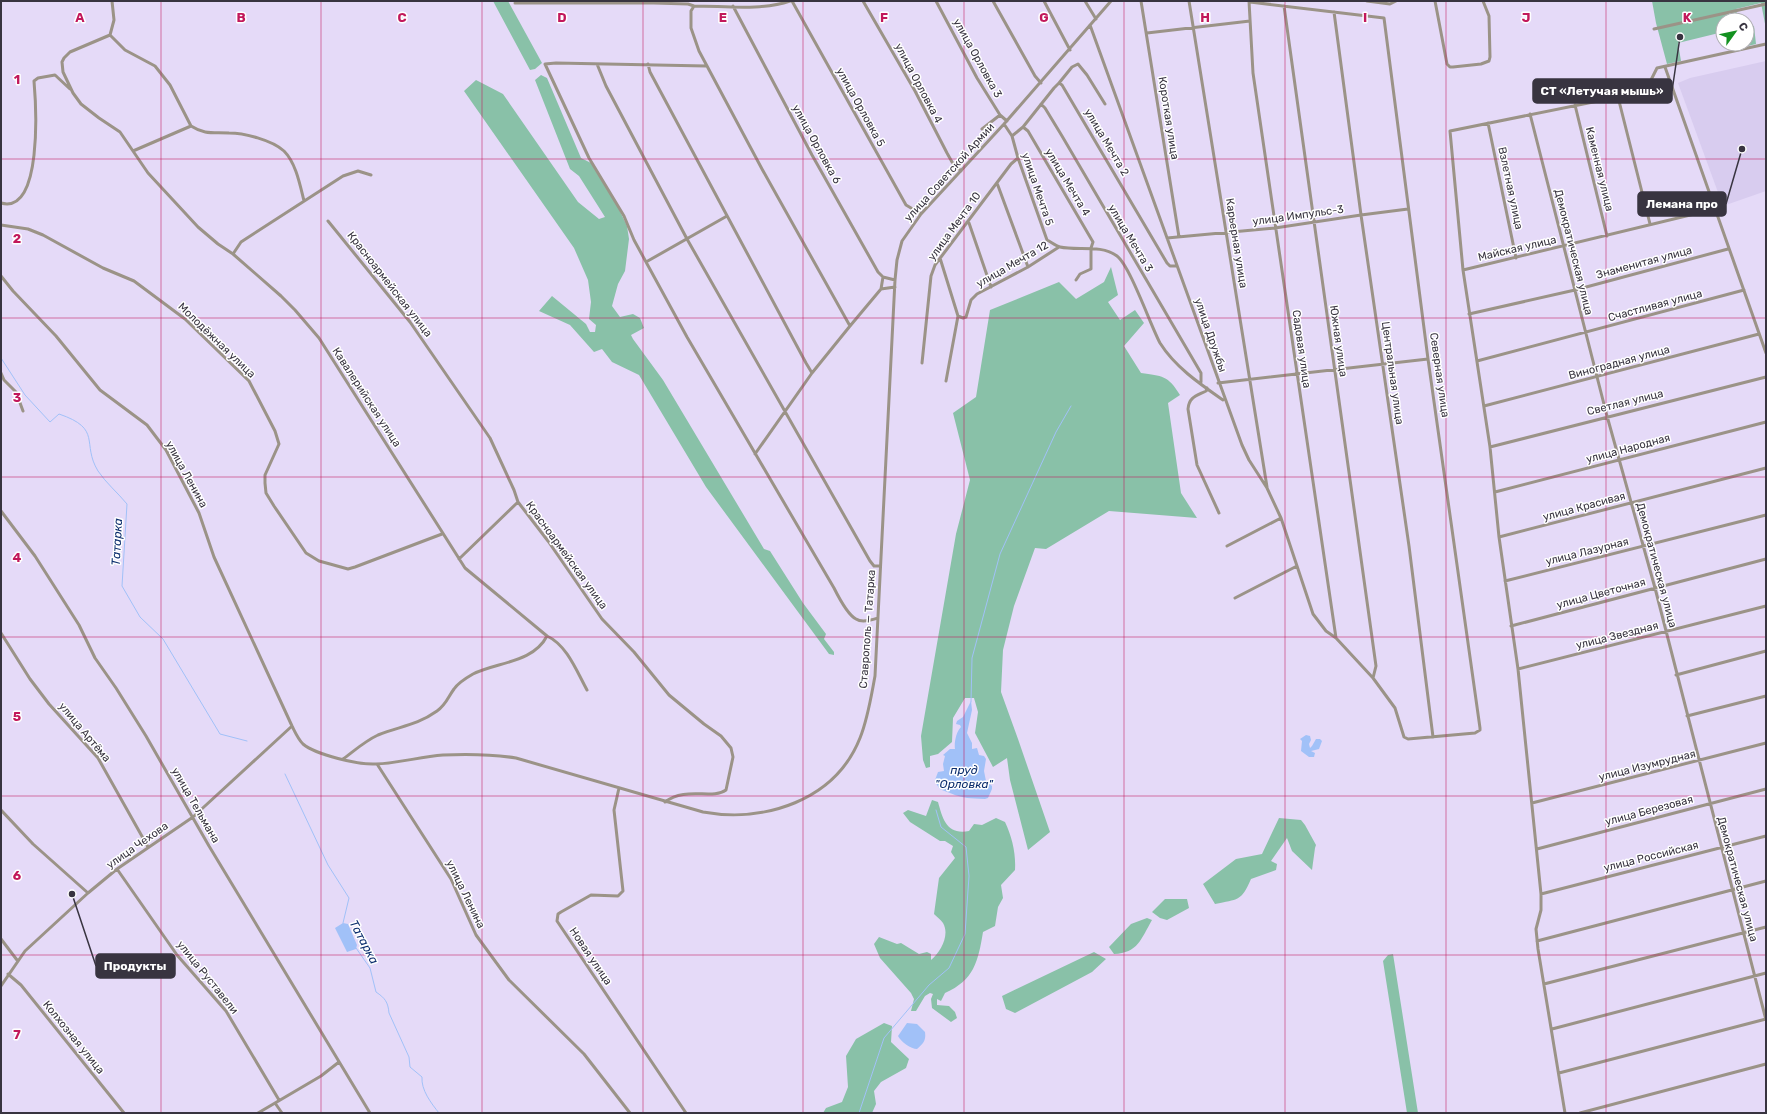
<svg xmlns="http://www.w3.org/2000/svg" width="1767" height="1114" font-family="Rubik,sans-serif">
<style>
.built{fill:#d8ccef}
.green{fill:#89c1a8}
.water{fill:#a1c1f8}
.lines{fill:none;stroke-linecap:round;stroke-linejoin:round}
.stream{stroke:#a1c1f8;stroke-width:1}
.minor{stroke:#9b9387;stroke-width:3}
.grid{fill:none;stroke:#c2185b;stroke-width:1;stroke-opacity:0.55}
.labels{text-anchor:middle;stroke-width:3;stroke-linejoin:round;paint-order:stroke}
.street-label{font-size:11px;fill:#383440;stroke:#fff}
.water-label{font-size:12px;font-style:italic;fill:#0d2f6e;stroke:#fff}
.grid-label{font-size:13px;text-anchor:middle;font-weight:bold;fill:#c2185b;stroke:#fff;stroke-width:3;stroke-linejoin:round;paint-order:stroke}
.leader{fill:none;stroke:#383440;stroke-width:1.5}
.callout-dot{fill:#383440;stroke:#fff;stroke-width:1.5}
.callout{fill:#383440;stroke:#383440;stroke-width:1.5}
.callout-label{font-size:12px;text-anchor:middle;font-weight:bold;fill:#fff}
</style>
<rect width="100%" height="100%" fill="#e5daf8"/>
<path class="built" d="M1766 61V191L1723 206 1678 83 1690 78Z"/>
<path class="green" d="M493 1H508L542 63 535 69 530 70Z
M1652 1H1766V29L1761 3 1736 9 1738 20H1723V32L1678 43 1681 61 1667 64 1656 23Z
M1754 26 1756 44 1731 50 1730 44H1747V27Z
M541 75 547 78 581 158 591 163 616 203 627 226 629 239 625 271 618 284 612 306 620 317 633 314 640 318 644 328 631 335 633 339 663 380 764 549 770 551 803 603 826 634 824 639 834 652V655L829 654 706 487 639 375 612 362 602 349 594 352 570 325 539 311 552 296 586 324 590 332H595L596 325 589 319 591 302 588 280 574 248 464 91 476 80 503 94 578 202 599 219 605 217 579 176 570 169 535 80Z
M1111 267 1118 295 1108 302 1120 320 1135 310 1144 323 1124 346 1141 373C1162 376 1168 375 1180 395L1168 403 1181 493 1197 518 1109 511 1046 549 1035 548 1014 606 1003 650 1001 692 1018 739 1050 832 1028 850 1010 780 1007 758 993 767 975 733 978 712 974 698H965L953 718 952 742 938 754 930 756V767L926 768 923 760 921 736 956 534 970 480 953 413 976 397 990 310 1059 282 1076 299 1104 282Z
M932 800 938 802C943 820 947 835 969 831L974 824 982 825 996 818 1005 822C1012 837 1016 853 1015 870L1001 885 1003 898 998 907 995 926 983 932C978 962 974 980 945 993L941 1001 937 999V1005L949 1006 955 1012 957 1018 951 1022 932 1008 931 999 933 994 930 993 925 996 916 1011H911L914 999 911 993 880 958 874 944 879 937 897 944 901 943 919 954 927 952 931 954V960C941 952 950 935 943 923 941 920 937 917 934 914L939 878 955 858 951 852 953 846 945 841H940L910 822 903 813 908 810 926 816Z
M1279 818 1301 820 1305 825 1316 845 1315 848 1312 870 1292 851 1287 838 1271 861 1277 864 1276 870 1251 879C1241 902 1238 899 1215 904L1203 884 1236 859 1262 854Z
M1165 899H1187L1189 908 1167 920 1160 918 1152 912Z
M1147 918 1152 920C1141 939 1138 953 1114 954L1109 947 1131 924Z
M1094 952 1106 959 1092 972 1015 1013 1006 1009 1002 996Z
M1393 954 1418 1113H1407L1383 961 1388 955Z
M884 1023 892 1026 891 1042 909 1059 906 1068 881 1082 874 1091 876 1104 872 1113H823L826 1108 842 1102 848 1087 846 1056 856 1039Z"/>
<path class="water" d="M971 701 972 710 967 733 972 743V749L977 748 979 755 984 756 986 759 984 771 986 781 992 786V789L988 798 985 799C970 798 964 799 950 793 942 790 938 790 935 780L938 772 944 771 943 764 945 756 943 755 950 749H955C954 743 956 732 961 727L960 725 956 724 957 721 963 717Z
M1306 735 1310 736 1311 740 1309 744 1310 748 1312 746 1316 739H1320L1322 741 1319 749 1311 751 1315 753 1314 757H1309L1301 751 1302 741 1300 739Z
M343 923 348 924 357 945 356 949 347 952 335 928Z
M907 1023 917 1024 925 1032C926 1040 924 1043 917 1049 911 1049 901 1042 898 1036Z"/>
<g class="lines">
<path class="stream" d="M1 358 25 395 50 422 59 414C103 429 81 443 98 471 106 483 118 493 127 504L122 586 140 617 163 639 220 734 247 741
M971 702 972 658 1000 554 1056 432 1071 406
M285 774 328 865 349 898 343 923
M356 948 370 968 376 992C385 998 388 1002 389 1013L409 1057 410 1067 422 1077C421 1090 431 1103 439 1113
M859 1113 884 1038 929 985 949 968 965 934 969 876 966 847 941 827 936 810"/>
<path class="minor" d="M112 1 114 20 110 35 70 52 64 58 62 62 63 72 73 93 81 104 99 118 120 132 148 173 198 227 218 244 233 254 281 296 295 310 319 338 465 568 547 636C533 663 497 662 473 674 466 678 458 683 454 689 448 697 446 705 437 711 416 726 400 726 378 735 365 741 354 751 343 759
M792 1 906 205 921 214
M863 1 915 91 947 153 952 162 961 171
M936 1 977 78 1000 115 1007 121
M993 1 1035 76 1041 83
M1044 1 1070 50
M1085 1 1096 19
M1141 1 1179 237
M1189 1 1267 487
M1249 1 1253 73 1336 638 1373 678 1395 708 1404 737 1408 739 1475 733 1480 730V728L1428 359 1384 18 1250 2
M1367 1 1390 4 1396 1
M1435 1 1447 64 1450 67H1453L1481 64 1489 61 1490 57 1489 16 1483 1
M515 3H654L688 4 694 6C725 6 761 11 790 1
M694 6 691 11V28L699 51 762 169 850 326
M733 6 812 155 878 272 883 277 895 280
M1284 6 1376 666 1373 678
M1334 12 1361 215 1409 546 1433 737
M1090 25 1242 445 1249 460 1267 488 1281 518 1313 614 1326 631 1336 638
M1654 29 1766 4
M1147 33 1250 21
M110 35 125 50 155 66 170 85 191 126C205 135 214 132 229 133 244 133 272 140 284 151 296 163 300 185 304 201
M597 64 606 86 687 239 870 561 874 566H880
M648 64 650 72 806 363 812 373
M706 66 556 63 545 64 589 158 624 216 634 240 687 337 834 588C838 596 848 615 856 619 862 623 871 620 878 618
M1665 67 1766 353
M1059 83 1072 67 1078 64 1087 75 1105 104
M1618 97 1650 224
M1041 104 1045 108 1062 136 1201 373V382
M1575 105 1607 236
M1530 114 1607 416 1655 588 1766 1020
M1488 123 1516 258
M1004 124 1012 136 1018 158 1047 240C1051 242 1056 246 1060 247 1077 251 1101 244 1117 256 1130 266 1150 324 1160 343 1175 367 1200 384 1223 400
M1023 127 1028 131 1093 242 1091 248V269L1080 274 1076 280
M982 129 1000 115
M1012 136 1023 127 1054 88 1059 83 1062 85 1167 263 1170 266H1177
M133 151 191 126
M997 183 1028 267
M1 203C43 215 36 104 34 81L38 78 55 75 70 89
M328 221 410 322 490 438 514 490 518 502 548 541 602 619 634 652 669 695 704 724 721 736 731 748 733 757 726 790C712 800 686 786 665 802
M967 222 969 223 991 287
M1 225 28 229 43 235 103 268 134 281 185 319 249 381 275 431 279 444 265 475V483L266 493 274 506 306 553 319 561 330 564 348 569 355 567 442 534
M1167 238 1275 228 1361 215 1408 209
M233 254 241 242 343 176 358 171 371 175
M940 258 958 316
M646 262 727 216
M1463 270 1715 209
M1 276 13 291 56 336 100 390 147 425 166 450 199 513 214 557 292 726C295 732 298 739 303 744 316 755 359 765 376 764 398 763 420 757 443 755 467 754 491 754 516 758L703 812C764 823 835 801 860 738 868 718 871 697 875 676L895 280 897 260 902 241 921 214 1004 124 1111 1
M881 289 883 277
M1469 314 1575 290 1728 249
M958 316 963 318 966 317 971 300 977 294 1028 267 1059 247
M1477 361 1744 290
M922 363 931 276 935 265 1011 164 1018 158
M1 373 4 380 16 392 23 411
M946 381 958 316
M1218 383 1428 359
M1207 388 1206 391C1196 396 1189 397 1188 409L1197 465 1219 513
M1484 406 1759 334
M1490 447 1766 377
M755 454 812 373 850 326 881 289 895 287
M1495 492 1766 422
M1 511 35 556 79 625 95 658 116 688 146 736 209 846 370 1113
M1499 537 1766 468
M1227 546 1281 518
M459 559 518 502
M1505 581 1766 515
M1235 598 1297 566
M1511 626 1766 559
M1 633 30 679 49 704 98 758 148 847
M547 636C567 645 577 672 587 690
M1518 669 1766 606
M1676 675 1766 651
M1687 716 1766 696
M377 764 451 879 476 935 509 980 584 1054 630 1113
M619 788 614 810 623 891 618 896 591 895 561 912 558 914 557 921 686 1113
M1532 803 1766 743
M1 810 33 844 88 893
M1537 849 1766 789
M117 869 177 955 226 1011 279 1100
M1541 894 1766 836
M1 939 17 960
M1537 941 1766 881
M8 974 21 985 124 1113
M1544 984 1766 927
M1 986 25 951 88 893 117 869 193 817 292 726
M1552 1029 1766 973
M1559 1073 1766 1019
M275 1103 282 1113
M258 1113 321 1076 339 1062
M1565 1113 1538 949 1536 929 1541 910V894L1518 669 1499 537 1490 447 1463 270 1450 131 1618 97 1642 88 1651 80 1657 68 1766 44
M1580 1113 1766 1064"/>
</g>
<path class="grid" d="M161 1V1113M321 1V1113M482 1V1113M643 1V1113M803 1V1113M964 1V1113M1124 1V1113M1285 1V1113M1446 1V1113M1606 1V1113M1 159H1766M1 318H1766M1 477H1766M1 637H1766M1 796H1766M1 955H1766"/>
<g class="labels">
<g class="street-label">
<text transform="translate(978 58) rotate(61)" y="4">улица Орловка 3</text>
<text transform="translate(919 83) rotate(62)" y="4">улица Орловка 4</text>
<text transform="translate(861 107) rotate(61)" y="4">улица Орловка 5</text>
<text transform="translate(1169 118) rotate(81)" y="4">Короткая улица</text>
<text transform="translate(1107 142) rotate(59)" y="4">улица Мечта 2</text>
<text transform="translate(817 144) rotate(61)" y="4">улица Орловка 6</text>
<text transform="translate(1600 169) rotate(76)" y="4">Каменная улица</text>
<text transform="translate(949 172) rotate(-48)" y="4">улица Советской Армии</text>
<text transform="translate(1068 182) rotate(59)" y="4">улица Мечта 4</text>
<text transform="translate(1511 188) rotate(78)" y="4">Взлетная улица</text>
<text transform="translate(1038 189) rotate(71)" y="4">улица Мечта 5</text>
<text transform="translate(1298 215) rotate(-8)" y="4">улица Импульс-3</text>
<text transform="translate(954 226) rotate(-54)" y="4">улица Мечта 10</text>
<text transform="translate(1131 238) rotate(59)" y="4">улица Мечта 3</text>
<text transform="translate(1237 243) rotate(81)" y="4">Карьерная улица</text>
<text transform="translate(1517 248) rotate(-13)" y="4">Майская улица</text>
<text transform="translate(1574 252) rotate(76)" y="4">Демократическая улица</text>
<text transform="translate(1644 262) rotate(-15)" y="4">Знаменитая улица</text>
<text transform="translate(1012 264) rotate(-30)" y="4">улица Мечта 12</text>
<text transform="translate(390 284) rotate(52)" y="4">Красноармейская улица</text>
<text transform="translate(1655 305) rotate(-15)" y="4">Счастливая улица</text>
<text transform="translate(1211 335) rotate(71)" y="4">улица Дружбы</text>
<text transform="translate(217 340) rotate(44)" y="4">Молодёжная улица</text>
<text transform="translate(1339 341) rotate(82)" y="4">Южная улица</text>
<text transform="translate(1302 349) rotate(82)" y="4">Садовая улица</text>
<text transform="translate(1619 362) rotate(-15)" y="4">Виноградная улица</text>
<text transform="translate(1393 373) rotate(82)" y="4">Центральная улица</text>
<text transform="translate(1440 375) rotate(82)" y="4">Северная улица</text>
<text transform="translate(367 397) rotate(57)" y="4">Кавалерийская улица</text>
<text transform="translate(1625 402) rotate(-14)" y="4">Светлая улица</text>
<text transform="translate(1628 448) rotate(-15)" y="4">улица Народная</text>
<text transform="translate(187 474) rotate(61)" y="4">улица Ленина</text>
<text transform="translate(1584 506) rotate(-15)" y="4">улица Красивая</text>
<text transform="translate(1587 551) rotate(-14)" y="4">улица Лазурная</text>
<text transform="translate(567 555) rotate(54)" y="4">Красноармейская улица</text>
<text transform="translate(1657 565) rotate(75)" y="4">Демократическая улица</text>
<text transform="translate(1601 593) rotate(-15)" y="4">улица Цветочная</text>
<text transform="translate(867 629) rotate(-86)" y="4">Ставрополь — Татарка</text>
<text transform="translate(1617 635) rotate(-14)" y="4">улица Звездная</text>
<text transform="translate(85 732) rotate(50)" y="4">улица Артёма</text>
<text transform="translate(1647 765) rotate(-14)" y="4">улица Изумрудная</text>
<text transform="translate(196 805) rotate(60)" y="4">улица Тельмана</text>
<text transform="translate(1649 810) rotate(-15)" y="4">улица Березовая</text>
<text transform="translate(137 845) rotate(-35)" y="4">улица Чехова</text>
<text transform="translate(1651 856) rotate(-14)" y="4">улица Российская</text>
<text transform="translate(1738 879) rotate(75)" y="4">Демократическая улица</text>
<text transform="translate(466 894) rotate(64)" y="4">улица Ленина</text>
<text transform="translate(591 956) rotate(56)" y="4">Новая улица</text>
<text transform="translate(208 977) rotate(51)" y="4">улица Руставели</text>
<text transform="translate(74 1037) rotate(51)" y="4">Колхозная улица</text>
</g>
<g class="water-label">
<text transform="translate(117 542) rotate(-87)" y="4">Татарка</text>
<text x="964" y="774">пруд<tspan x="964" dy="14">"Орловка"</tspan></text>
<text transform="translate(364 942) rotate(62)" y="4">Татарка</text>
</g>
</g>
<g class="grid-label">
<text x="80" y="22">A</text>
<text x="241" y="22">B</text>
<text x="402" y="22">C</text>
<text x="562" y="22">D</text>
<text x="723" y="22">E</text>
<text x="884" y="22">F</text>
<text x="1044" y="22">G</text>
<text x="1205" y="22">H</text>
<text x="1365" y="22">I</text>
<text x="1526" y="22">J</text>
<text x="1687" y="22">K</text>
<text x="17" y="84">1</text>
<text x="17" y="243">2</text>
<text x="17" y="402">3</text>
<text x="17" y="562">4</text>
<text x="17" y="721">5</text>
<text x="17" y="880">6</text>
<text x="17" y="1039">7</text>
</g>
<path class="leader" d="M1680 37L1672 91M1742 149L1726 204M72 894L96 966"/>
<g class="callout-dot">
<circle cx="1680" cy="37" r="4"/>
<circle cx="1742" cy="149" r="4"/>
<circle cx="72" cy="894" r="4"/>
</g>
<g class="callout">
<rect x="1533" y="79" width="139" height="24" rx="4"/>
<rect x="1638" y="192" width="88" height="24" rx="4"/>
<rect x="96" y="954" width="79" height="24" rx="4"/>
</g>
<g class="callout-label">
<text x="1602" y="95">СТ «Летучая мышь»</text>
<text x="1682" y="208">Лемана про</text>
<text x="135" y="970">Продукты</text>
</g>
<rect width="1767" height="1114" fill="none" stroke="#383440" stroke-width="4"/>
<g transform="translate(1735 32) rotate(57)"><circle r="19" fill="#ffffff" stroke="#afaeb3"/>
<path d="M0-3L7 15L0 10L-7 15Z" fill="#139120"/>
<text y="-6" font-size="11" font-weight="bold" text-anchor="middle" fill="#383440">С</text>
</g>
</svg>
